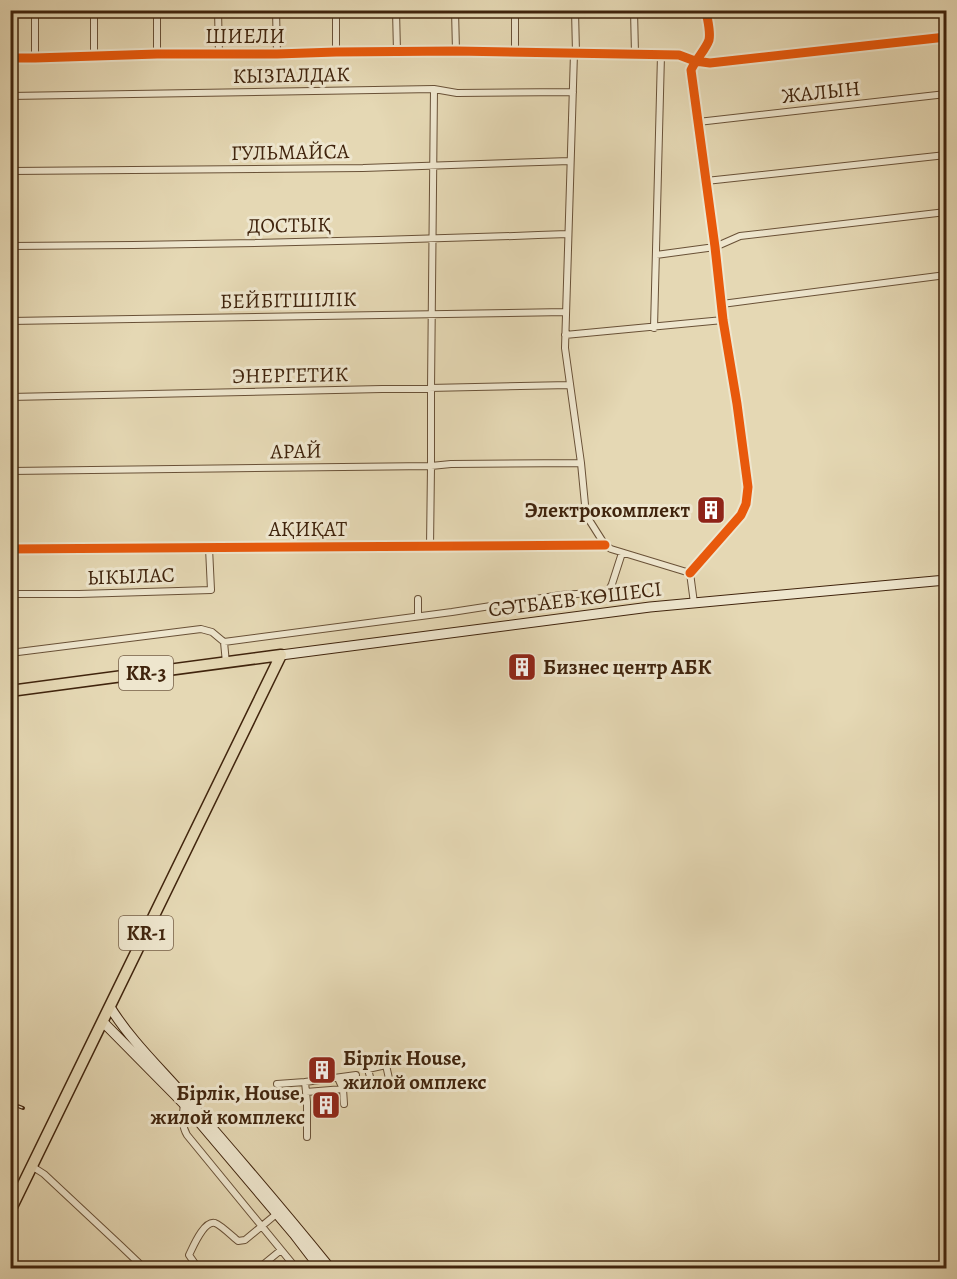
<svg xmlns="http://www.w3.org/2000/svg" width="957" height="1279" font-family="Alegreya,serif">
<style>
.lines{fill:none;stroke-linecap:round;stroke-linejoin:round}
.street-casing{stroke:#695137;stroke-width:8}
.secondary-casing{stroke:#40240d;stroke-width:11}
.primary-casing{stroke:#40240d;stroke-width:13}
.street{stroke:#eee6ce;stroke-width:6}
.secondary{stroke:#eee6ce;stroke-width:9}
.primary{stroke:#e5d8b4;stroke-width:10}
.rail-casing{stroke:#40240d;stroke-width:4}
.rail{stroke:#eee6ce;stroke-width:1.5;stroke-dasharray:4.5;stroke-linecap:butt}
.cycleway-casing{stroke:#eee6ce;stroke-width:13}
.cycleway{stroke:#e8590c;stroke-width:9}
.labels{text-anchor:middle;stroke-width:6;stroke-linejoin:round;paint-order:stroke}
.shield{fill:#eee6ce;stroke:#745e47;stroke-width:1.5}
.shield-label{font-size:20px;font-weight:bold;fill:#40240d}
.street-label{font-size:21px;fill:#40240d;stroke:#eee6ce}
.poi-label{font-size:21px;font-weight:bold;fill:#40240d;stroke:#eee6ce;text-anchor:end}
</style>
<rect width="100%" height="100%" fill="#e5d8b4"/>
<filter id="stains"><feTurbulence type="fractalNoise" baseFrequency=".00333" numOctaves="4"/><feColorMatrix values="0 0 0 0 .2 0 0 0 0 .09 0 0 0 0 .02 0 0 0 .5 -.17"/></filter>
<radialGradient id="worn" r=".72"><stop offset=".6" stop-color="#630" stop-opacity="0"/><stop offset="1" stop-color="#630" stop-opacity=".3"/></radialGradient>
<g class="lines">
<g class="street-casing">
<path id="street" d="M35 10V58
M94 10V57
M157 10V54
M218 10 219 55
M276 10 277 54
M336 10V52
M396 10 397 52
M455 10 456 51
M515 10V52
M575 10 576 53
M634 10 635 54
M574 53 565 348 581 463 586 515 605 545 611 549 690 573
M10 58H35L157 54H277L336 52 456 51 679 55 695 61 710 63 946 37
M10 96 434 89 457 93 573 92
M698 122 946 94
M10 171 363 168 570 161
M706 181 946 155
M10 246C196 245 382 241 568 234
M656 255 715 247 740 236 946 212
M722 304 946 275
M10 321 566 312
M654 328 661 55
M565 335 723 320
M10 397 570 385
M10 471 431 466 451 464 581 463
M430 547 431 466V388L434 89
M10 549 605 545
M690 573 741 515 746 504 748 487 737 404 723 320 715 247 691 70C696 59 706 49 709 40 711 31 707 19 706 10
M690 573 694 603
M10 594H79L211 590 209 548
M418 599V616
M224 642 452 612 561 595 608 592 612 584 622 553
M10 653 201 629 212 632 224 642 226 663
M386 1065 390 1083 372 1085 368 1069Z
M338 1078 343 1089 344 1104
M305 1082 356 1075
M277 1084 305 1082 307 1102V1137
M306 1092 343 1089
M184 1102C183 1114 181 1125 187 1135L296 1268
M33 1167 44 1174 121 1246 144 1268
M198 1268 189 1255C193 1247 204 1220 215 1223 221 1225 233 1237 238 1241L245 1240 280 1211
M259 1268 281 1250"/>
</g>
<g class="secondary-casing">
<path id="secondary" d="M281 655 650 607 946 580
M110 1007C131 1041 160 1068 186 1098 235 1154 283 1210 330 1268
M103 1022 184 1104 294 1234 320 1268"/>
</g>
<g class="primary-casing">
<path id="primary" d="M10 691 281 655
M10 1211 281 655"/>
</g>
<use href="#street" class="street"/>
<use href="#secondary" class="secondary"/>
<use href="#primary" class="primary"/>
<g class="rail-casing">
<path id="rail" d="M10 1103 23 1108"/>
</g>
<use href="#rail" class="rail"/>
<g class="cycleway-casing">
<path id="cycleway" d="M10 58H35L157 54H277L336 52 456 51 679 55 695 61 710 63 946 37
M10 549 605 545
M690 573 741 515 746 504 748 487 737 404 723 320 715 247 691 70C696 59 706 49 709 40 711 31 707 19 706 10"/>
</g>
<use href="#cycleway" class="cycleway"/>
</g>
<defs>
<g id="building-square" transform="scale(1.5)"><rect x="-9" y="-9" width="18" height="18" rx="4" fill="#8f2418" stroke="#eee6ce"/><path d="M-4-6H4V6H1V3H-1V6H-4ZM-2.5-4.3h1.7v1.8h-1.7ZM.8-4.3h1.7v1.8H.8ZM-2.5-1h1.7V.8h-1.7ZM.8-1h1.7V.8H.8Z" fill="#fff"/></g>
</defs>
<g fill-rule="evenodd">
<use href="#building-square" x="711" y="510"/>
<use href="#building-square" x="522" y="667"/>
<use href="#building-square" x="322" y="1070"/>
<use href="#building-square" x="326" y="1105"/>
</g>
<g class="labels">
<g class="shield">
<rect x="119" y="656" width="54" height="34" rx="4.5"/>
<rect x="119" y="916" width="54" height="34" rx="4.5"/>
</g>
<g class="shield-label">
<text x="146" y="680">KR-3</text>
<text x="146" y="940">KR-1</text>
</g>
<g class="street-label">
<text x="245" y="43">ШИЕЛИ</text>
<text transform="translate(291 75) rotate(-1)" y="7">КЫЗГАЛДАК</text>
<text transform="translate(821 92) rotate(-6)" y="7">ЖАЛЫН</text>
<text transform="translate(290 152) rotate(-1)" y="7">ГУЛЬМАЙСА</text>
<text transform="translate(289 225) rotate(-1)" y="7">ДОСТЫҚ</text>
<text transform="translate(288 300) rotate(-1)" y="7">БЕЙБІТШІЛІК</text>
<text transform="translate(290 375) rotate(-1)" y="7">ЭНЕРГЕТИК</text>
<text transform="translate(296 451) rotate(-1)" y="7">АРАЙ</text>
<text x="308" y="536">АҚИҚАТ</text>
<text transform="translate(131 576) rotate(-2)" y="7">ЫКЫЛАС</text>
<text transform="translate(575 599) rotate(-7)" y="7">СӘТБАЕВ КӨШЕСІ</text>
</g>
<g class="poi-label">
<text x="690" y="517">Электрокомплект</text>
<text x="543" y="674" text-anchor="start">Бизнес центр АБК</text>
<text x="343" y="1065" text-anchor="start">Бірлік House,<tspan x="343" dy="24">жилой омплекс</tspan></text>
<text x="305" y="1100">Бірлік, House,<tspan x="305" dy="24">жилой комплекс</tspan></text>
</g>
</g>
<rect width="957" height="1279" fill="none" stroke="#e5d8b4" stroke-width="36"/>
<rect x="12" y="12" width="933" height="1255" fill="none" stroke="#40240d" stroke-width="3"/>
<rect x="18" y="18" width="921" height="1243" fill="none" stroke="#40240d" stroke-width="1.5"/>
<rect width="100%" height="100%" filter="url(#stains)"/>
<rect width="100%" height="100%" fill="url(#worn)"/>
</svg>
